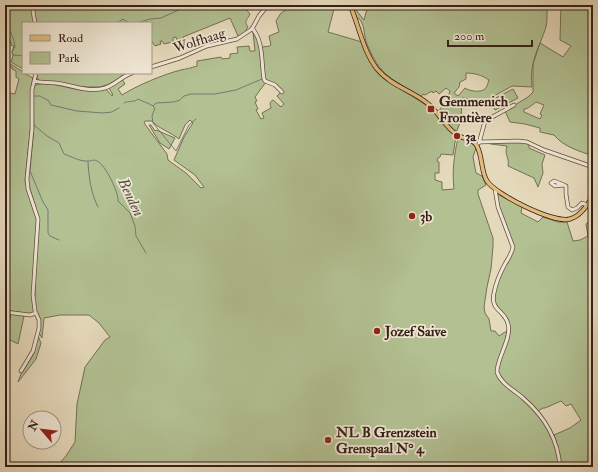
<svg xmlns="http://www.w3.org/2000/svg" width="598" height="472" font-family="'IM FELL Double Pica',serif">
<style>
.green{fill:#b2c092;stroke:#747053;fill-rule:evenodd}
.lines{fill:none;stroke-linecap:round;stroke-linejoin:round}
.stream{stroke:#707c70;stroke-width:1}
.minor-casing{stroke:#624e3e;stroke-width:4.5}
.major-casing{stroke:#361f14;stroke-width:5}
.minor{stroke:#eee6d3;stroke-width:3}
.major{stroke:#e2bc7e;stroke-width:3.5}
.poi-dot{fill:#8f2418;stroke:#eee6d3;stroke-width:1.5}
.labels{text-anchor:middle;stroke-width:3.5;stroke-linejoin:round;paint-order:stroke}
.street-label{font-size:14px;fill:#361f14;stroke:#eee6d3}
.poi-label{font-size:14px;font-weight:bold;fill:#361f14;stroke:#eee6d3;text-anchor:start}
.water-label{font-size:15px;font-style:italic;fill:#534e42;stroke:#eee6d3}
</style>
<rect width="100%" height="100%" fill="#e5d9bb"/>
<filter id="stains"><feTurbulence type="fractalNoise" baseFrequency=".005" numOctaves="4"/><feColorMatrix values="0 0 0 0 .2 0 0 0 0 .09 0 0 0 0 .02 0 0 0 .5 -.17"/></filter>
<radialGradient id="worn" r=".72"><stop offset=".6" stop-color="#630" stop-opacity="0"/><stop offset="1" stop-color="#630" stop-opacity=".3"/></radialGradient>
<path class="green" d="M5 5H252L248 8 247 6 245 8 250 14C248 19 243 21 248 27L246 30V32L238 36 230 18 183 37 184 39 178 42 176 37 173 38V42L164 44 162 41H160L161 44 155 46 151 40V23H23V69L11 62 13 56 12 52 14 46 11 45V42L5 40Z
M284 5H335L328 32 362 42 370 59 383 77 429 107 445 126 456 136 453 155 441 154 440 157 438 158 437 161 439 162V173H435V180L442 182V190L454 189C452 172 454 155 458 138 465 140 472 142 476 148L473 157 476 173 482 176 486 185 478 190V194L493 238V246L491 269 487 287 484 307 485 313 489 319 491 331H495L499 336 505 332H507L505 346 498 363 497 373C502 383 511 388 519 395 536 409 550 427 556 449 557 455 559 461 558 467H555L551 464 549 466 551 467H56L66 456 75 442 77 404 85 367 105 340 110 337 99 323 89 315H60L44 318 42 338 39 333 40 320 35 310 34 295 39 222 38 215 28 183 33 135V87C42 78 71 90 83 90 91 91 98 90 106 89L112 96 113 95 109 88 122 79 125 84 118 89 122 95C136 86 164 74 181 70 186 69 191 68 197 66V61L221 57 222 59 230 58V54L238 53 237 47 249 46 250 51H255L253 32H254L259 41 262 74 263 79 266 82 255 97 257 101 255 102 258 109 256 110 261 119 264 118 262 113 271 108C270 104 269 102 273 100L281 107 284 104 277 96 282 91 274 83 267 80 264 77 262 47 270 46 271 45 269 36 279 32 276 21 281 13 286 10ZM190 120 193 123 184 137 174 160 195 175 204 187 201 188 186 173 168 160 167 154 144 123 145 121H152C156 127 172 133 179 139L185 125Z
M352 5 364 20 368 5H548C546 12 548 20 546 27 539 49 529 61 532 87L512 86 485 101 462 98 461 120 456 133 445 122 438 112 447 100 450 91 446 88 439 94 436 91 433 93 432 91 425 95 423 94 421 97C393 79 380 77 367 44 364 37 365 28 361 21 360 19 358 18 356 17 354 14 353 8 352 5ZM466 73C474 73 482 75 489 80 488 83 487 87 485 89 480 93 469 91 465 88L458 96 454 93 459 87 460 82 466 79Z
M561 5H593V156C579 151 564 147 554 135L540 132V128L525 124 510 122 505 111 528 97 533 92V64L540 43 563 57 571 46 560 40ZM536 102 544 105 540 114 542 115 540 119 524 112V109L528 108Z
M9 63 23 72V73L33 78 32 84 31 123 25 181 37 216 34 312 31 314 5 310V92L15 94 19 79 16 77V71L12 69V67L8 65Z
M37 73H128L109 84 100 87H85L40 81 37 78Z
M513 89 518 98 495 110 490 101Z
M149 125H151L155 131 156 130 175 138 169 149 160 143Z
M520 142 529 144V148L545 155 542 164 543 173 538 187 534 178 508 166C510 158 504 156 507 146L491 144 487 143Z
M496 193 522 207 521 213 538 222 543 217 558 222H567L573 241 580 240 588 236 586 224 593 218V467H561L558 449 554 435 570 428 581 420 571 404 566 406 561 401 545 408H543L538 411C527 402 501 385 498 370L509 325C505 319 496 311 495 304 491 288 507 262 514 248L499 207Z
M11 314 24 316 18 344 6 338Z
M38 336 41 343 36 359 18 382 21 374 33 355Z"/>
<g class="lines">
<path class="stream" d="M117 23 123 19 129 23
M137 23 150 19 161 18 185 7 197 5
M5 25C10 28 15 41 15 47 14 48 12 52 12 53L14 55 23 56
M34 96H40L47 100H48L51 105 77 111 103 113 112 112 119 108
M33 102 34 125 30 171 43 202 48 210V233L50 236 59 240
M124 103C129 100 134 103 138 99 144 102 148 103 153 106L156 103 174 102 180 100 184 96 191 94H215L236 90 262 79
M153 106 155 108 152 116 153 123 176 151 189 125 196 119
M34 125 47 136 59 143 64 154C70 156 81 162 88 161 92 161 93 159 97 161 105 164 119 193 118 201L130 213 135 226 136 236 146 253
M88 162C89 179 91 193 98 207
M35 296V283"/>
<g class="minor-casing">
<path id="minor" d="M32 5 35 23
M252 28C264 42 261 62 264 79L265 81 275 85 282 92
M151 67 180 58 207 46 237 39 252 29 259 16 268 5
M34 81C41 83 48 82 56 83 72 85 88 93 105 88 115 85 122 76 132 73
M479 142 518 141 527 142 544 150 593 167
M479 143 485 121 514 105
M564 185 555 186 551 183 554 181 564 185 566 186V194L568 207 572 210 577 208 582 203 587 205
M495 189 498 207 513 247C512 253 508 259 505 264 500 273 496 282 494 293 490 311 505 310 508 324 512 338 497 358 497 372 501 384 514 390 523 398 544 416 558 439 560 467
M5 312 30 315 36 313
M21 371 33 351 39 328V320L35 311 33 295 38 219 28 189 27 179 32 129V90L36 73"/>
</g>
<g class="major-casing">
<path id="major" d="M350 5C359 26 363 51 377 69 390 85 412 91 427 103 439 112 444 126 456 134 461 138 470 139 475 143 483 152 480 170 487 181 495 194 554 224 570 219 581 216 587 205 593 196"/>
</g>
<use href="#minor" class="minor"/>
<use href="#major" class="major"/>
</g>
<g class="poi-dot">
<rect x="427" y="105" width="8" height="8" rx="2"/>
<circle cx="457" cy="136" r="4"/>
<circle cx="412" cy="216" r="4"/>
<circle cx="377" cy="331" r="4"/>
<circle cx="328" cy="440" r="4"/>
</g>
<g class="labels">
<g class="street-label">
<text transform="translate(199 40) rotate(-18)" y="5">Wolfhaag</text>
</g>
<g class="poi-label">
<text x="439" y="106">Gemmenich<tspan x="439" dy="16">Frontière</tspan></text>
<text x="465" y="141">3a</text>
<text x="420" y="221">3b</text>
<text x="385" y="336">Jozef Saive</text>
<text x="336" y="437">NL B Grenzstein<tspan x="336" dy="16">Grenspaal N° 4</tspan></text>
</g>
<g class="water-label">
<text transform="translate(131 197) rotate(64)" y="5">Benden</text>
</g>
</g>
<rect width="598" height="472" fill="none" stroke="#e5d9bb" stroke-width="20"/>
<rect x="6" y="6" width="586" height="460" fill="none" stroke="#361f14" stroke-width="2"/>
<rect x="10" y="10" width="578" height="452" fill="none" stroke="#361f14"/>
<rect x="22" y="22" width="130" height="52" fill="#eee6d3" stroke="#a49687"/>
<rect x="30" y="35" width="20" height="6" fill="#e2bc7e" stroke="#a49687"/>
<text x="58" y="42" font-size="12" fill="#361f14">Road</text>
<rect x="30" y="52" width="20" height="12" fill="#b2c092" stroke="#a49687"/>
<text x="58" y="62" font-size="12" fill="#361f14">Park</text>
<g transform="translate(42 430) rotate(298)"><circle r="19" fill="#eee6d3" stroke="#a49687"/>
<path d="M0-3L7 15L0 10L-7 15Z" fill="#8f2418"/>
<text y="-6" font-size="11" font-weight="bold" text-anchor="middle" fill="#361f14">N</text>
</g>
<path d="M448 40v6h84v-6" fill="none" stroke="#361f14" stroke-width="2"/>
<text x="454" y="40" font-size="12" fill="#361f14" stroke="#eee6d3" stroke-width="3" paint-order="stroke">200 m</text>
<rect width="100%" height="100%" filter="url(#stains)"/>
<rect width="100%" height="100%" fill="url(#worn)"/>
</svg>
